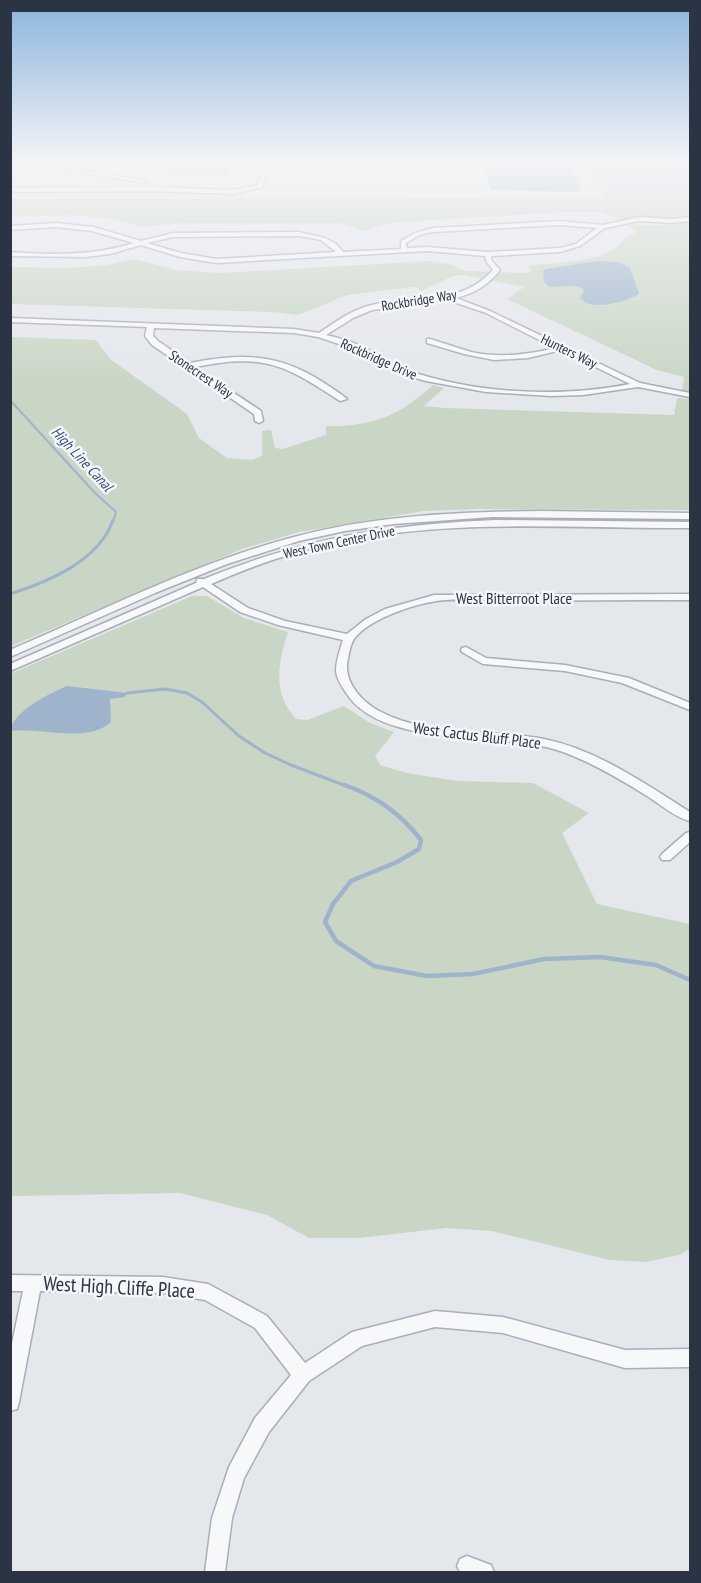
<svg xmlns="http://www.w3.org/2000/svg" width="701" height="1583" font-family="'PT Sans Narrow',sans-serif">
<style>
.built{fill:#d2d6de}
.green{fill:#c9d6c5}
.water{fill:#9fb4cc}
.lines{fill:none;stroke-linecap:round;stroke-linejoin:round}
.stream-far2{stroke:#9fb4cc;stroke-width:2}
.stream-far1{stroke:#9fb4cc;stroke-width:3}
.stream{stroke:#9fb4cc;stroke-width:4.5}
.building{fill:#bbc0ca}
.minor-casing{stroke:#a9aeb7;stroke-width:3}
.minor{fill:#f7f8fa;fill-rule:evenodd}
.labels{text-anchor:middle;stroke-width:5;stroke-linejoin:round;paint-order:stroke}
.far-street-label{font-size:14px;fill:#2b3445;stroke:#f4f6f9}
.far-water-label{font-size:15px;font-style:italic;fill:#34527a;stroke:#f4f6f9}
.street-label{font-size:16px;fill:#2b3445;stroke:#f4f6f9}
.near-street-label{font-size:20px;fill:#2b3445;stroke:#f4f6f9}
</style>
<rect width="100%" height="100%" fill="#e4e7ec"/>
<path class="built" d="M588 163H690V198H604Z"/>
<path class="green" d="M690 198V216L620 220 600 212H563L389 223 364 231 340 223H182L141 227 110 219 73 215 11 217V199Z
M690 222V392L682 391 684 377 657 370 507 299 524 287 463 275 453 276 421 291 418 288 412 287 347 295 298 315 273 312 11 304V267L68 268 107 265 134 259 176 270 220 273 432 261 455 265 458 269 465 271 527 273 531 271 529 265 563 263 601 256 615 249 628 236 637 232 627 224 647 226Z
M11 337 96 340 110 359 187 414 199 438 227 458 252 460 262 456V431L271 430 275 448 283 449 326 435V426C372 427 399 416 433 385L444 388 424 406 445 408 674 415 677 398 690 399V510L482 509 424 511 299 532 242 549 11 646Z
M192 596H207L244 618 288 632C278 663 272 693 296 719L307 720 344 706 370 723 394 732 375 756 380 765 407 773 457 781 533 783 589 813 562 833 597 904 690 924V1249L679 1255 646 1262 610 1260 492 1231 446 1228 359 1238H309L267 1215 180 1193 11 1196 10 674Z"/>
<path class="water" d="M484 163H571L574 176 580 186 579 191 571 192 494 190 490 188Z
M597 261 619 262 630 268 639 294C625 302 592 312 580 298L584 291 582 288 573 286 550 287 544 282 543 271 546 269Z
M67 686 127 693 125 697 110 699 111 722C87 744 39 727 11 731 10 713 52 692 67 686Z"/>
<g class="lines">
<path class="stream-far2" d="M10 400 95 493 116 512 113 522"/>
<path class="stream-far1" d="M10 594C48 582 99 561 113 520
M127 693 165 689 187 693 202 702 239 736 265 753 291 765 349 787"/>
<path class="stream" d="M345 785C377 797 400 813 421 840L419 849 397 862 351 881 333 904 325 922 336 941 374 966 427 976 473 974 544 959 600 957 656 965 690 980"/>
</g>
<path class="building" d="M174 163H231L227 175 168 174Z"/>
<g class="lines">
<g class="minor-casing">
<path id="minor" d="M16 163H24L10 168V165Z
M24 163H38L148 181 145 183Z
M266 163H272L262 187 232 194 152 191 10 192V188L152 187 232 190 258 185Z
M639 217 671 219 690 217V221L671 223 639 221 605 228 580 246 560 252 491 256 492 261 500 270 499 271C487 286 475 293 456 298L490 311 640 383 690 393V397L638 387 583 395 551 396 486 392 426 381 398 373 354 349 318 337 294 333 154 328 153 336 158 341 190 363C242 353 279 353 324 383 332 388 340 393 347 399L340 401C284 364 263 353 195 367L261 411 263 421 259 423 255 421 254 414 152 345 145 336 147 327 10 322V318L294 329 319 333C334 323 350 311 368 306 412 294 459 308 493 270L486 261 485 256 427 251 216 263 180 257 141 245 110 254 85 257 10 256V252C52 255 94 256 134 243L92 231 56 227 10 230V226L56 223 93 227 141 241 173 233 299 232 325 238 335 243 343 252 401 249V241L415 233 433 228 560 221 603 225ZM560 225 597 228 576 244 560 248 488 252 427 247 407 248 406 243 419 235 433 232ZM299 236 321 240 336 252 216 259 181 253 147 243 173 237ZM448 300 486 313 555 348C528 355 499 358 471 352 457 348 444 343 430 339H427V343L464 354 494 360 528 358 561 350 630 384C558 398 476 394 406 370 391 365 379 356 365 348 353 342 340 338 326 335L353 318 372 310Z
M542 511 690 513V519L492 517 394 524 345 531 299 541 227 564 155 593 10 657V650C104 610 195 563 294 537 375 515 458 512 542 511Z
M497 520 690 522V528C578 529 466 519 354 539 305 547 257 564 211 584L248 608 285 621 347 634 366 619 385 609 434 595 690 594V600C631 600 572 600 513 601 489 601 452 597 431 602 409 606 368 620 354 639 350 645 348 658 347 665 346 685 363 702 379 711 427 737 493 729 544 739 598 750 645 784 690 812V821C676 818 660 804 647 796 620 779 593 763 563 752 505 730 380 751 345 691 341 685 337 679 336 671 336 660 340 650 343 640L278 625 240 612 203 587 10 671V664L196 583 197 579H204C304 538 390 524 497 520Z
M466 647 486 658 565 665 629 678 690 703V710L622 683 565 671 483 664 462 652 461 650 462 648Z
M690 832V842L670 860H662L660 857 662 854 686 833Z
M10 1275 163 1277 208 1284 267 1316 305 1363 352 1332 435 1311 503 1317 625 1350 690 1349V1367L625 1368 503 1333 435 1327 362 1346 309 1381 269 1432 244 1478 232 1518 225 1572H205L212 1518 229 1467 255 1418 291 1375 255 1328 205 1300 163 1293 40 1291 19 1402 17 1409 10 1411V1353L23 1291H10Z
M467 1556 491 1565 494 1572H460L457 1566 460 1559Z"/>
</g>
<use href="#minor" class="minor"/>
</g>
<linearGradient id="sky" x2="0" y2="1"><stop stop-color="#8bb4dd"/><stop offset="0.42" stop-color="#f3f4f6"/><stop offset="1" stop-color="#f3f4f6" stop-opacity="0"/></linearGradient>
<rect width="701" height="385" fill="url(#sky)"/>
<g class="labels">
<g class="far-street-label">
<text transform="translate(419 300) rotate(-9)" y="5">Rockbridge Way</text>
<text transform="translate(569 351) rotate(26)" y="5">Hunters Way</text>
<text transform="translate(379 359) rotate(24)" y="5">Rockbridge Drive</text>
<text transform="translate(201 374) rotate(34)" y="5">Stonecrest Way</text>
<text transform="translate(339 542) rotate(-12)" y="5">West Town Center Drive</text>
</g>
<g class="far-water-label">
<text transform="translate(82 459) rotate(47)" y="5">High Line Canal</text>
</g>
<g class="street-label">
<text x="514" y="604">West Bitterroot Place</text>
<text transform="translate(477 735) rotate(7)" y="6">West Cactus Bluff Place</text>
</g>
<g class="near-street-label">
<text transform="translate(119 1287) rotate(3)" y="7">West High Cliffe Place</text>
</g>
</g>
<rect width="701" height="1583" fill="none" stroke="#2b3445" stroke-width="24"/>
</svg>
